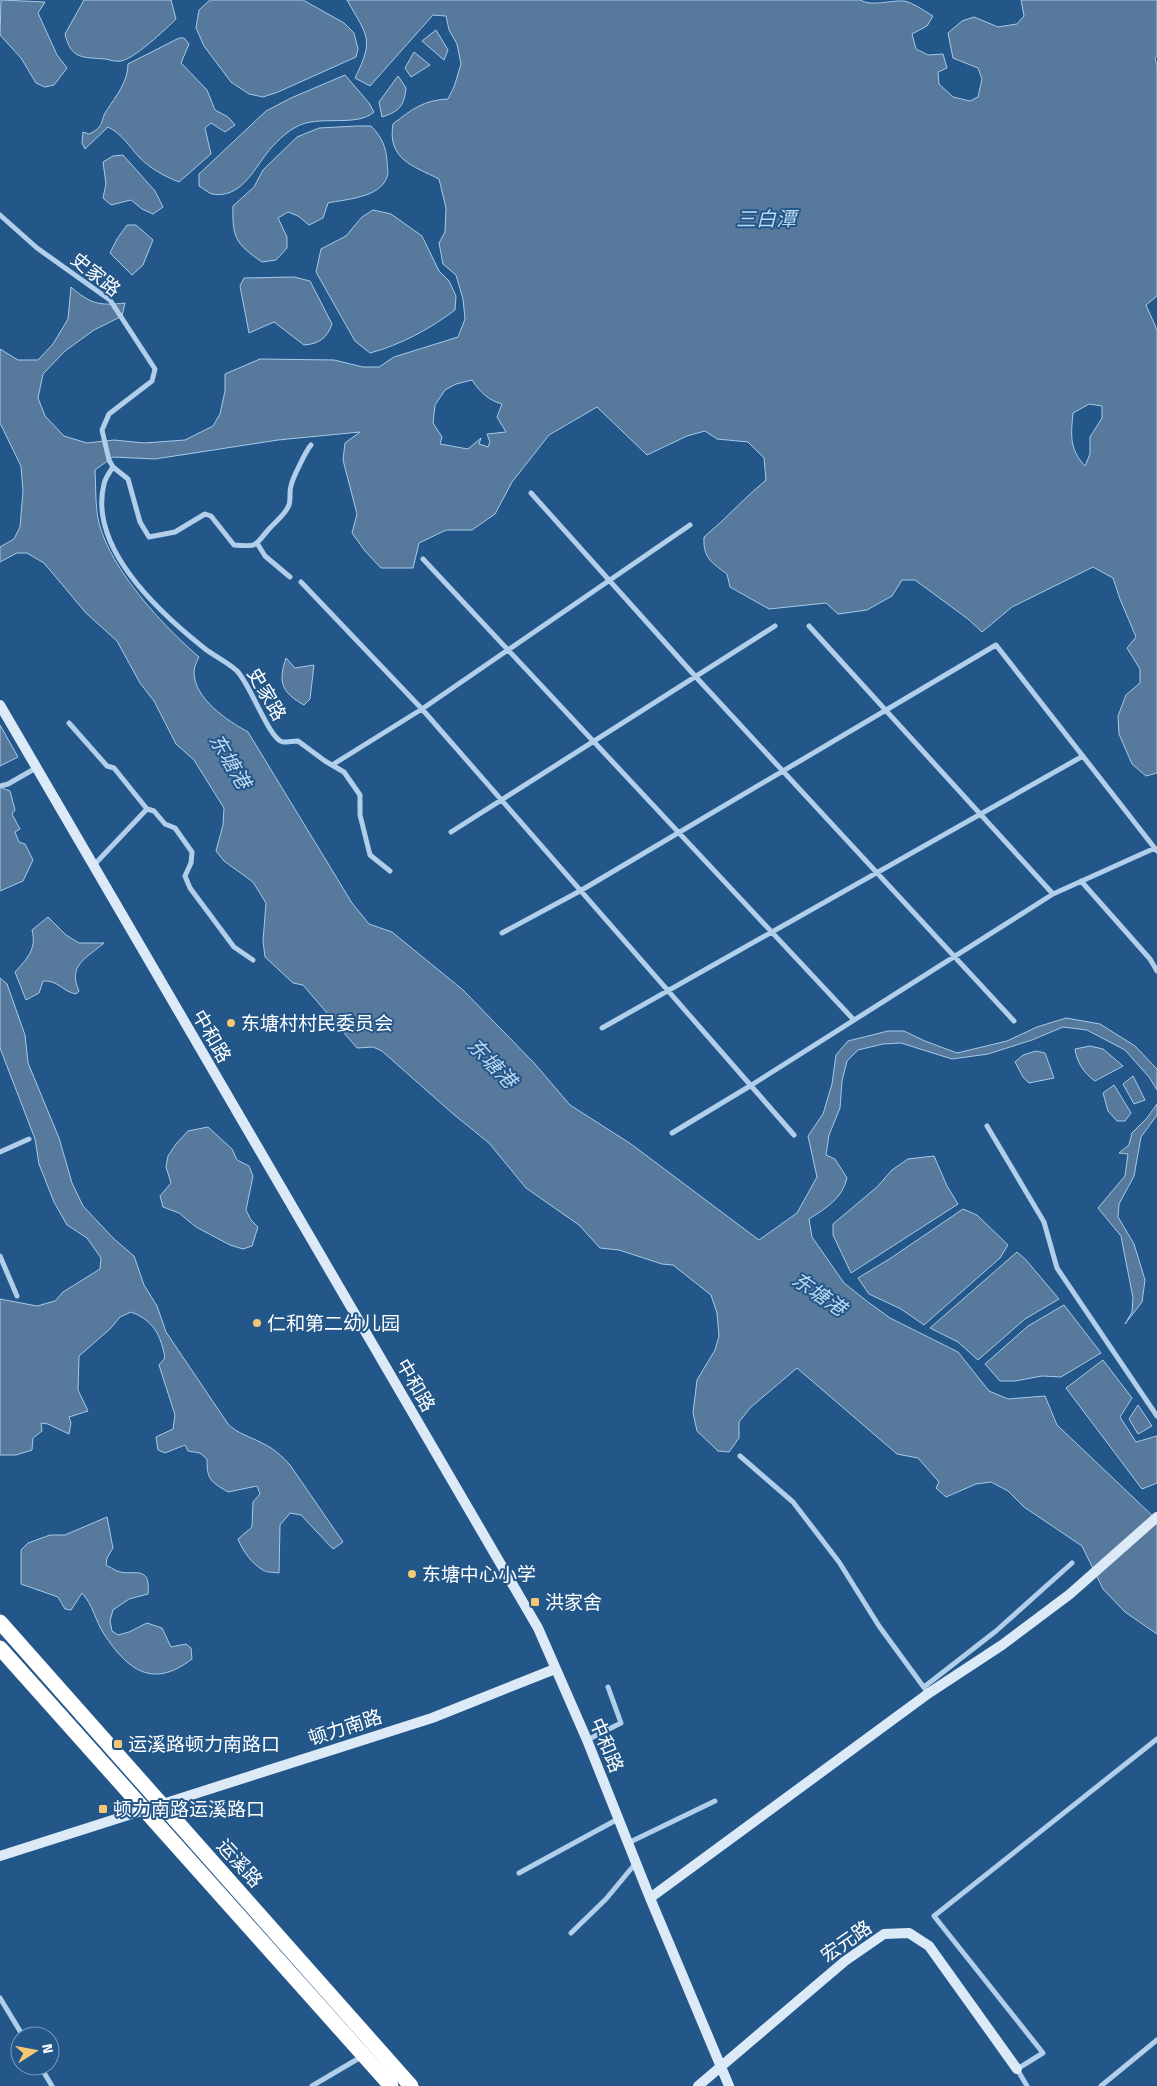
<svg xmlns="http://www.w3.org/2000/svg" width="1157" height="2086" font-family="'Titillium Web','Noto Sans SC',sans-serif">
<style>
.water{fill:#56799c;stroke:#a5caea;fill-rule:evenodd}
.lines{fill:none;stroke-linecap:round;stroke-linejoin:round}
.street{stroke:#b1ceea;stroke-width:5}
.secondary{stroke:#dceaf8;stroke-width:10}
.highway{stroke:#fff;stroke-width:15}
.poi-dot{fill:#f4c775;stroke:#245789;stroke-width:2}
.labels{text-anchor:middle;stroke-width:4;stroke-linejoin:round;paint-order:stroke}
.street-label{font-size:19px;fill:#fff;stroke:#245789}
.poi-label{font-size:19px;fill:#fff;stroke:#245789;text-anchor:start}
.water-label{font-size:20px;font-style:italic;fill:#bdd8f1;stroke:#245789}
</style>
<rect width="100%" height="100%" fill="#245789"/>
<path class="water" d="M1 0 45 2 38 13 57 55 67 68 54 85 45 87 36 83 21 58 0 35Z
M84 0H171L176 19C166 29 134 59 121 61 117 62 110 60 105 59 83 57 71 60 65 34Z
M210 0H303L344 23 354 33 358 49 356 57 278 92 263 97 249 94 231 82 204 46 196 28 199 10Z
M347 0H860C872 7 890 0 904 1 914 3 924 11 933 16L927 26 912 34 916 49 928 55 943 54 947 68 938 72 939 84 953 97 970 101 978 97 982 79 978 68 953 58 948 33 962 21 974 17 998 27 1017 24 1024 16 1021 0H1157V56L1155 58 1157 66V296L1146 305 1157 330V773L1146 776 1132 764 1119 734 1118 716 1126 695 1140 683V669L1127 648 1136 637 1120 599 1113 578 1093 567 1012 607 982 632 968 619 915 580H902L892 596 867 610 838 614 826 603 769 609 730 587 727 574C711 562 703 558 704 537 726 519 744 498 766 480L764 458 748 442 717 439 705 431 687 436 647 455 597 407 549 435 512 482 495 514 472 530H446L419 543 413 568H381L365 551 352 533 357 514 343 460 345 443 360 432 278 440 155 459 113 457 95 470C96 487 95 507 99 523 111 570 163 626 199 657 197 661 194 667 194 672 194 699 228 721 248 732L352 903 369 924 392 932 463 990 535 1064 570 1105 631 1144 759 1240 797 1213 817 1177 808 1136 823 1114 832 1084 836 1055 848 1041 888 1031H904L925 1041 957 1053 1007 1041 1037 1027 1066 1018 1100 1024 1135 1046 1157 1069V1090L1149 1077 1125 1050 1087 1030 1063 1027 1032 1040 988 1054 952 1059 901 1043 883 1044 858 1050 847 1061 842 1081 840 1108 829 1135 826 1155 835 1159 847 1178C842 1199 826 1208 809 1219L812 1237 844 1283 868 1302 890 1318 958 1352 989 1391 1008 1399 1045 1396 1057 1425 1157 1520V1634L1125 1612 1103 1589 1082 1546 1024 1507 1008 1491 991 1482 976 1484 946 1497 936 1488 939 1482 918 1458 897 1454 797 1368 750 1408 739 1422V1438L729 1452 718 1451 697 1431 693 1413 697 1380 715 1350 719 1336 717 1313 711 1295 673 1265 662 1264 619 1250 600 1248 579 1225 526 1188 489 1143 452 1113 382 1051 373 1047 357 1048 303 985 293 983 265 957 263 941 266 903 253 882 224 861 216 851 223 825 224 808 194 760 176 744 154 701 140 683 117 641 86 613 44 563 27 553H17L0 562V547L14 539 20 527 23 491 21 466 0 423V349L18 360H38L53 344 68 319 71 287C90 304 100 306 125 303L122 316 94 330 65 351 43 374 38 398 45 416 64 436 87 443 114 440 144 443 185 440 213 426 220 414 225 391V374L260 359 334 360 363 367H379L394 357 458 337 465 319 463 299 456 275 443 264 439 243 445 232 446 208 439 179C413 166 387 159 393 124 411 110 423 100 448 99L454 87 461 64 457 44 449 30 446 16 433 15 370 86 355 78C375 38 367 36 347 0ZM472 380C480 392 488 400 502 404L497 417 506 432 487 434 490 442 488 447 479 444 481 438 468 449 440 444 442 437 433 423 435 405 445 390 456 384ZM1089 404 1102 406V418L1090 437V454L1085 466C1069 449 1071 435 1073 413Z
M436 30 448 50 444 60 422 41Z
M179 38H184L189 44 181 63 207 90 215 110 228 117 235 125 225 132 211 123 205 128 211 154 179 182C164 176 151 169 139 157 129 146 122 134 108 127L85 149 82 143 83 132 89 134C106 126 99 121 107 110 116 96 128 82 128 64Z
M414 52 430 65 411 77 405 68Z
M345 75 369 103 374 112C356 128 318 114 296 127 286 132 274 144 267 153 253 171 240 199 212 194 208 193 203 188 199 186V174L266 111 291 98Z
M398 76 406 88C404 106 400 111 382 117L379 102Z
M356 126H371C382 137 386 147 387 161 387 166 389 173 387 177 380 198 346 199 328 203L323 218 309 225 298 216 288 212 278 218 287 237V248L276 260 262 262C236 244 232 238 233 206L254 187 263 170 297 137 319 128Z
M123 155 155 191 163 207 153 214 142 209 131 200 111 205 103 198 106 184 103 162 113 156Z
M373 210 391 214 422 236 439 271 449 281 456 296 455 310C430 329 400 345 370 353L355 341 316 272 321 249 346 236 362 217Z
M127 225H136L153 240 143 265 132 275 110 253 117 239Z
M294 277 310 281 332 324C327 338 319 344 304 345L274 322 249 333 240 286 244 278Z
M286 658 295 668 314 665 310 699 304 705C281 692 278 682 286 658Z
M0 725 18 757 0 766Z
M0 787 10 791 15 810 12 814 20 829 15 832 19 842 25 844 33 860 23 881 0 891Z
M48 917 66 935 79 943H104C87 958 67 965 79 991L76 994C61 991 59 980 43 981L39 993 26 1000 15 972C27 959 37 949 32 930Z
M0 978 7 984 25 1035 28 1063 59 1138 72 1183 83 1206 114 1239 134 1256 144 1285 157 1306 166 1332 228 1424C238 1434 249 1436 262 1443 273 1448 282 1456 290 1465L343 1542 333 1549 301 1515 290 1513 280 1525 279 1573C274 1572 267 1573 263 1570 252 1564 242 1550 238 1539L252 1527 253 1502 260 1494 257 1486 228 1492C210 1481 207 1480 207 1459L200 1453 188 1451 185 1445 165 1453 158 1450 156 1437 173 1429 175 1415 159 1365 165 1358C161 1335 153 1320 131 1312L120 1317 110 1329 79 1356 78 1390 88 1411 69 1417 71 1423 69 1434 48 1424 41 1423 42 1431 33 1438 32 1450 16 1455H0V1299L37 1306 55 1301 63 1292 100 1269 101 1258 87 1238 67 1225 54 1202 39 1164 35 1139 0 1048Z
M1090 1046 1103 1049 1123 1066 1095 1081C1084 1073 1077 1063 1075 1049Z
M1036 1051 1045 1053 1054 1078 1029 1083 1023 1077 1015 1062 1023 1055Z
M1133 1076 1145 1100 1134 1104 1123 1084Z
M1114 1085 1131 1113 1125 1121H1117L1108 1111 1103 1093Z
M1157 1104V1115L1141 1137 1134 1176 1119 1204 1118 1217 1134 1244 1145 1280 1142 1302 1125 1324 1132 1312 1133 1298 1121 1236 1098 1208 1125 1176 1128 1154 1119 1153 1129 1145 1132 1133 1147 1118Z
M208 1127 232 1149 237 1160 249 1166 253 1176 246 1210 251 1220 258 1227 252 1246 243 1249 230 1245 196 1227 179 1213 163 1207 160 1196 171 1183 166 1167 168 1156 176 1144 188 1131Z
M934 1156 947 1186 958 1204 851 1273 833 1235V1224L877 1187 892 1170 908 1159Z
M963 1209 977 1215 1008 1245 1000 1258 924 1325 901 1309 869 1294 858 1278 891 1258Z
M1017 1252 1026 1260 1059 1299 1025 1319 978 1360 958 1342 930 1328Z
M1064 1305 1101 1353 1061 1377 1042 1376 1015 1381H1000L985 1364 1028 1326Z
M1103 1360 1132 1398 1120 1417 1136 1442 1157 1436V1483L1142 1489 1066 1388Z
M1138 1405 1152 1426 1138 1434 1129 1419Z
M107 1517 113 1548 107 1558 106 1565C110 1567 113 1569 117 1571 133 1577 151 1563 148 1594L129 1599 113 1610 110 1621 112 1631 118 1635 129 1632 147 1623 162 1628 171 1647 186 1644 191 1648 192 1659C152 1690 127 1669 104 1634 95 1620 93 1605 82 1593L71 1610 65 1609 58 1597 21 1584V1550L28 1543 50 1535H65Z"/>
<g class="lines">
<path class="street" d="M0 215 37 248 110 300 155 369 152 381 109 414 102 430 109 460 113 467C110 472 105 478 104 484 88 548 160 613 204 648 214 656 226 661 236 670 250 682 269 740 283 742 288 742 294 741 298 741L325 761 344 772 360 795V815L370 855 390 871
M113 467 128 479 140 522 149 537 175 532 205 514 211 516 234 545C259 547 254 546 269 529 276 521 285 515 289 505 291 499 289 492 291 486 292 479 307 449 311 445
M531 493 695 676 1014 1021
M257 543 265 556 290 577
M423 559 853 1019
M301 582 422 709 794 1135
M809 626 1053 894
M69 723 107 766 114 768 147 809 154 811 165 824 175 828 192 852 191 863 185 876 190 888 234 947 253 960
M332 765 422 709 690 525
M0 786 8 784 36 768
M451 832 775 626
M93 866 147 809
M1081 881 1150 959 1157 971
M502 933 580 891 996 645 1157 851
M602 1028 1083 756
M987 1126 1044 1222 1057 1268 1157 1416
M672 1133 750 1086 1053 894 1155 848
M0 1152 29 1139
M0 1256 17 1296
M740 1456 793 1502 839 1562 879 1626 928 1693
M924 1687 996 1631 1072 1563
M587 1740 621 1723 608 1687
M628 1843 715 1801
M519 1873 618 1819
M571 1933 606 1899 635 1864
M0 1998 23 2036
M40 2066 52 2086
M312 2086 361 2057
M1027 2086 1017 2069 1043 2053 934 1916 1157 1739
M1101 2086 1157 2040"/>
<path class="secondary" d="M0 705 538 1628 587 1740 650 1898 729 2086
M0 1856 432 1718 555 1669
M650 1898 929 1693 1002 1645 1070 1594 1157 1517
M698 2086 845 1961 884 1934 909 1933 929 1946 1017 2069"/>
<path class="highway" d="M0 1622 411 2086
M0 1648 391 2086"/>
</g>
<g class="poi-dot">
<circle cx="231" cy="1023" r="5"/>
<circle cx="257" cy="1323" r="5"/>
<circle cx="412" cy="1574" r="5"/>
<rect x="530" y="1597" width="10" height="10" rx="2.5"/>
<rect x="113" y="1739" width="10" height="10" rx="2.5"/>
<rect x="98" y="1804" width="10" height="10" rx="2.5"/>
</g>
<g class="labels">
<g class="street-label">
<text transform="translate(96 274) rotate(39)" y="7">史家路</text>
<text transform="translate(267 694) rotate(60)" y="7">史家路</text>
<text transform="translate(212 1036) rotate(60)" y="7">中和路</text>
<text transform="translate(416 1385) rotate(60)" y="7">中和路</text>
<text transform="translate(345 1727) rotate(-18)" y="7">顿力南路</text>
<text transform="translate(607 1745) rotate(67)" y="7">中和路</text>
<text transform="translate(240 1863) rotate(48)" y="7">运溪路</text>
<text transform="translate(846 1941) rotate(-35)" y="7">宏元路</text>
</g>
<g class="poi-label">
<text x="241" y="1030">东塘村村民委员会</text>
<text x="267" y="1330">仁和第二幼儿园</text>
<text x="422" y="1581">东塘中心小学</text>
<text x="545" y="1609">洪家舍</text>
<text x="128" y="1751">运溪路顿力南路口</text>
<text x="113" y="1816">顿力南路运溪路口</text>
</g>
<g class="water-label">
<text x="766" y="226">三白潭</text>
<text transform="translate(230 761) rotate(59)" y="7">东塘港</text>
<text transform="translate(492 1063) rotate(46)" y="7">东塘港</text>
<text transform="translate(819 1294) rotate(34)" y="7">东塘港</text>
</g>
</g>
<g transform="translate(35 2051) rotate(79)"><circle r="24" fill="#245789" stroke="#7c9ab8"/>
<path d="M0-4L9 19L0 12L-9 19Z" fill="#f4c775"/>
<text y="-8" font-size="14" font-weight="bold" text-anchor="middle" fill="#ffffff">N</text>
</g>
</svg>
